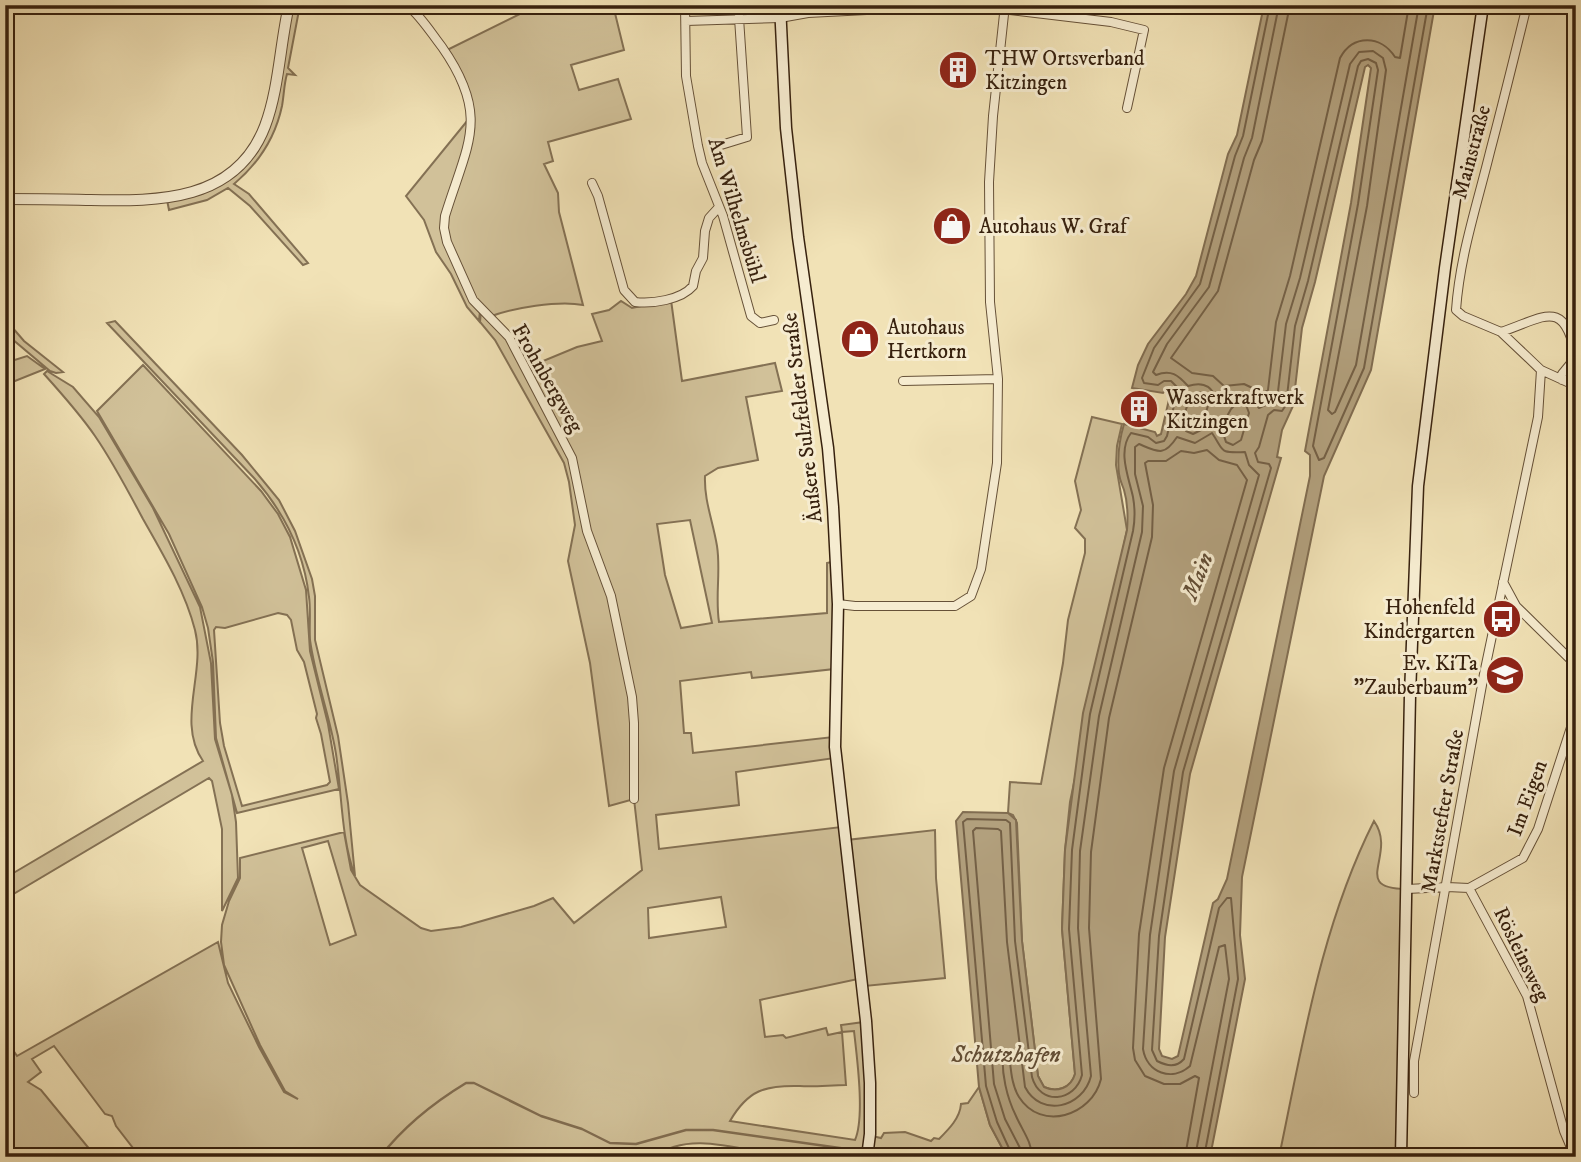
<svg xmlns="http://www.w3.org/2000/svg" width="1581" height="1162" font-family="'IM FELL DW Pica',serif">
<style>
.green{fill:#d1c199;stroke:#847154;stroke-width:2;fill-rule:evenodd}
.water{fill:#b2a07d;stroke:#816d51;stroke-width:2;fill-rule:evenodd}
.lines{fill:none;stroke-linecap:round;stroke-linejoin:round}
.shore{stroke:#746046;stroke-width:2}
.stream{stroke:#816d51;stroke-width:2.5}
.minor-casing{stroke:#665138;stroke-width:10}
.tertiary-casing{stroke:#665138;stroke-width:12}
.secondary-casing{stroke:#37210e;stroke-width:13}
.minor{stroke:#f6ecd0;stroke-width:8}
.tertiary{stroke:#f6ecd0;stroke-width:10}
.secondary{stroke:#f6ecd0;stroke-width:10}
.labels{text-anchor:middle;stroke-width:6;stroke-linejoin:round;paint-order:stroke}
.poi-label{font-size:21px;fill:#37210e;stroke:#f6ecd0;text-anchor:start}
.street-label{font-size:21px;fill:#37210e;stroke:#f6ecd0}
.water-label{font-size:23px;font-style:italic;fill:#624d35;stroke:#f6ecd0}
</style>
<rect width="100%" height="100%" fill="#f1e2b6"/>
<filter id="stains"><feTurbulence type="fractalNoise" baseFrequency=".00286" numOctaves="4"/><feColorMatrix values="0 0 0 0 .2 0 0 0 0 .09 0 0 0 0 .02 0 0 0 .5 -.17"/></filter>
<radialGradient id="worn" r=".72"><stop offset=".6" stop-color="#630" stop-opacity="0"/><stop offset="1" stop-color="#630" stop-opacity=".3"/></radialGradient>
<path class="green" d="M291 5H300L288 68 295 75 287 74C284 84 284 95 282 106 275 139 259 163 234 184L249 194 308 263 303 265 250 206 228 188 207 200 169 210 167 200 209 189 260 141Z
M538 5H613L624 50 571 65 579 90 618 79 631 119 548 142 553 161 544 164 558 193 559 212 583 305C559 300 512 308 489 317L480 311 479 321 467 307 451 274 436 252 424 220 406 196 472 115 445 51Z
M671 300 682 381 775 363 782 391 746 397 758 460 718 468 705 476C704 501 713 521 717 546 721 571 715 596 719 622L827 613V563L835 561 834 669 752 678 751 672 680 681 684 733H691L693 753 833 737 835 758 736 772 739 805 656 815 659 849 841 827 858 979 760 1000 765 1037 783 1035 786 1038 826 1028 828 1035 842 1032 841 1025 864 1022 869 1084 865 1157C841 1157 815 1159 790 1157 747 1153 691 1128 654 1157H140L116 1126 112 1116 105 1114 54 1046 32 1059 41 1072 28 1082 41 1090 96 1157H5V1077L13 1063V1050L17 1056 218 942 228 983 259 1047 284 1092 298 1099 285 1091 260 1045 224 965 221 942 222 925 229 901 240 878V858L344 832 351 870 360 885 421 928 431 931 461 927 534 906 553 898 574 923 642 870 634 799 609 806 590 663 568 561 575 525 569 482 564 463 495 340 480 322 481 311 503 332 524 369 577 347 602 341 592 314 609 310 621 301 632 308ZM690 520 712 623 681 628 665 575 657 524ZM328 841 356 935 330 945 302 848ZM721 897 726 927 649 938 648 908ZM854 1031C857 1058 865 1117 855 1140L730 1121C748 1090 765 1085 800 1086 815 1087 831 1085 846 1085L842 1032Z
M5 319 24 341 63 372 56 373 50 371 5 333Z
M115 321 242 455 279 500 295 531 312 579 315 596V640L338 736 348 803 355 876C341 838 342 794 336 754 330 716 315 678 310 640 309 626 311 611 309 597 304 552 283 511 254 478L107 323Z
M27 356 45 369 5 385V363Z
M143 365 261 491 278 514 290 537 306 590 310 651 328 724 339 789 237 813 216 738 213 662 208 628 202 607 169 534 97 411ZM278 613 287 615 291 620 297 650 304 662 317 714 316 718 321 734 330 782 327 785 242 806 224 746 220 723 214 630 216 627 225 628Z
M47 371 73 387 99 417 153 508 200 607 211 663 215 739 232 795 236 822 238 878 222 911V829L212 781 209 778 5 899V878L203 761C176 722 206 673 195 630 185 591 163 554 143 519 128 491 113 462 95 436 80 414 62 394 44 374Z
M1092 417 1122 424 1117 446 1116 465 1127 530 1070 802 1065 850 1062 929 1075 1074C1071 1088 1057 1093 1044 1087L1038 1076 1022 941 1017 823 1013 815 1008 813 1010 782 1041 784 1063 663 1068 620 1085 553V539L1075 528 1081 510 1075 481Z
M1374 821C1398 855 1349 889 1407 889L1401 1157H1279C1303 1043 1321 926 1374 821Z
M935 830 936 878 945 978 865 986 847 840Z
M979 1087 990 1125 1007 1157H869L872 1136 881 1138 884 1133 905 1132 931 1141 934 1138 939 1139C949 1129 960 1118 961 1104L968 1103Z"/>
<path class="water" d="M1264 5H1435L1371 370 1324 476 1242 877 1240 935 1245 979 1210 1157H1007L990 1125 979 1087 956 821 963 812 1008 813 1016 820 1022 941 1038 1076 1044 1087C1057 1093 1071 1088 1075 1074L1062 929 1065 850 1083 713 1127 530C1128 517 1128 503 1124 490 1122 484 1120 481 1119 474 1117 457 1119 441 1124 424L1155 432 1157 436 1161 434 1171 391 1166 388 1163 393 1132 388 1138 365 1148 344 1186 294 1196 276 1228 154 1237 135ZM1368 65 1371 68 1351 203 1305 451 1310 455V476L1227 879 1218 899 1213 903 1178 1056 1172 1059 1162 1056 1159 1049 1165 937 1190 774 1281 458 1277 457 1282 430 1293 406 1302 328 1315 282 1365 67Z"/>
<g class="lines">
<path class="shore" d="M1279 5 1252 138 1244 158 1209 287 1167 344 1153 372 1156 375C1171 369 1178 375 1188 386 1207 380 1212 389 1220 403L1237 394 1250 397 1259 408 1277 400 1286 324 1300 278 1350 64 1359 52 1373 51 1383 58 1386 70 1367 206 1328 410 1332 414 1335 412 1356 365 1419 5
M1290 5 1262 141 1254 160 1218 291 1171 358 1192 373 1213 376 1224 386 1244 384 1263 393 1268 390 1276 322 1290 276 1340 58C1353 34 1381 35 1395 57L1400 58 1409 5
M1198 392 1206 394 1209 402 1201 430 1193 434 1186 431C1181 420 1187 397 1198 392Z
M1238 403 1246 405 1249 413 1241 440 1233 445 1226 442C1221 431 1227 408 1238 403Z
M1013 1157 997 1122 986 1086 963 822 967 819 1006 820 1010 823 1015 941 1032 1077C1040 1106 1075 1102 1082 1075L1069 929 1072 850 1090 714 1133 531C1135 520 1135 508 1133 497 1129 478 1117 451 1131 433L1148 437 1156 443 1164 441 1167 436 1178 388 1171 381H1164L1158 385 1144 383 1142 378 1154 348 1200 284 1235 156 1243 136 1270 5
M1022 1157 1020 1148 1005 1119 994 1084 973 831 976 828 998 829 1001 831 1007 942 1025 1087C1041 1118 1083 1108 1091 1076L1078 928 1080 851 1099 716 1142 532 1143 506 1135 474V447L1139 444C1158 452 1164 457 1177 437L1195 443 1212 433C1225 452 1218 453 1245 452L1249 465 1259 475 1174 771 1150 935 1143 1049C1147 1073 1172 1082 1190 1066L1219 947 1225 945 1229 979 1195 1157
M1032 1157C1032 1142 1022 1130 1016 1116 1007 1098 1001 1073 1003 1052L1006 1051 1009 1054C1011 1068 1011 1084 1019 1097 1041 1132 1092 1116 1101 1079L1089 928 1091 852 1109 718 1152 537 1153 505 1145 463 1148 461H1166L1181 451 1194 453 1207 450 1219 460 1237 465 1247 480 1164 768 1139 934 1133 1048 1135 1060 1145 1076 1164 1084H1180L1195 1076 1199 1078 1185 1157
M1204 1157 1238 979 1231 898H1227L1219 908 1184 1059C1176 1068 1167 1066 1157 1061L1152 1050 1159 936 1183 772 1271 468 1269 464 1258 462 1255 453 1259 447 1268 415 1274 410 1282 411 1286 405 1295 326 1308 281 1358 66 1361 61 1368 59 1376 63 1378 70 1358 204 1313 446 1319 460 1324 458 1364 368 1428 5"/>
<path class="stream" d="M874 1152 919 1157
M380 1157C404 1126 433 1103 466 1083H474L541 1116 582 1129 610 1143 636 1144 686 1130H713L861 1151"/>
<g class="minor-casing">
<path id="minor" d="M407 5C421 16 431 33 442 47 491 117 467 144 445 216L444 228 447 242 473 300 509 337 572 458 587 531 611 596 632 697 634 723V799
M685 5 686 76 698 146 702 163 723 216 751 316 760 323 774 320
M1527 5C1515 54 1503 103 1490 152 1477 205 1460 255 1456 310L1463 316 1501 332 1541 370 1576 386
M686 21 780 18 808 13 925 7H985L1111 22 1144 30 1127 108
M721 145 747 137 739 18
M592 183 598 196 624 290 635 302C652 304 681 300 693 286L696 271 703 258 705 231 709 218 719 207
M1501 332C1544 318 1564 296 1576 357L1562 374V380
M903 381 998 379
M1503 582 1516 606 1576 665
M838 604 855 606H955L971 596 981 569 997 463 998 379 990 302 989 182 993 116 1005 5
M1469 888 1527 996 1564 1131 1575 1157
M1407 889 1447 887 1469 888 1523 858 1538 829 1576 712
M1414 1093V1061L1484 674 1538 417 1541 370"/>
</g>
<g class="tertiary-casing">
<path id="tertiary" d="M5 199C32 199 59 199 86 200 155 201 235 204 265 126 279 89 280 44 289 5"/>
</g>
<g class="secondary-casing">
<path id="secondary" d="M780 5 786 128 798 237 828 448 833 507 838 604 835 747 866 1021 870 1083V1134L867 1157
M1401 1157 1410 695 1418 486 1445 268 1483 5"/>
</g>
<use href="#minor" class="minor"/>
<use href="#tertiary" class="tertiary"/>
<use href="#secondary" class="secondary"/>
</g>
<defs>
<g id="building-disc" transform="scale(2.0125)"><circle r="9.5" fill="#8f2418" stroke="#f6ecd0"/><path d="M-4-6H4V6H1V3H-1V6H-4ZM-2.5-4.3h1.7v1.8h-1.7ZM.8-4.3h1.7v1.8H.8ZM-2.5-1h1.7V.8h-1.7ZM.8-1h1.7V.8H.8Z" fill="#fff"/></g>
<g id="shop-disc" transform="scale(2.0125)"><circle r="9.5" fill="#8f2418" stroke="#f6ecd0"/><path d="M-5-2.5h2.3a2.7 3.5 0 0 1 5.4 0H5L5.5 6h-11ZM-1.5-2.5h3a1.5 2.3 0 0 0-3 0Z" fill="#fff"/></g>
<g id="bus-disc" transform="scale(2.0125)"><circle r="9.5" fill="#8f2418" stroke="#f6ecd0"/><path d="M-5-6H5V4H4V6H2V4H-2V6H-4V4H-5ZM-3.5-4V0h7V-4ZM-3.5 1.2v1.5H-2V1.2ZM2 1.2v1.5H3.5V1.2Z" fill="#fff"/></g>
<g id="school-disc" transform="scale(2.0125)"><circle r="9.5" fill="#8f2418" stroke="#f6ecd0"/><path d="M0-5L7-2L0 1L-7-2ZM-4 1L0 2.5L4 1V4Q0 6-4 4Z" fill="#fff"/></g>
</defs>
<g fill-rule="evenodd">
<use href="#building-disc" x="958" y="70"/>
<use href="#shop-disc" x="952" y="226"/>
<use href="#shop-disc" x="860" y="339"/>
<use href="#building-disc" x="1139" y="409"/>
<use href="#bus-disc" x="1502" y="619"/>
<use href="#school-disc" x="1505" y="675"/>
</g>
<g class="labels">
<g class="poi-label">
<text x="985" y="65">THW Ortsverband<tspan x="985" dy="24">Kitzingen</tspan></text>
<text x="979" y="233">Autohaus W. Graf</text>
<text x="887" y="334">Autohaus<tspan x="887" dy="24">Hertkorn</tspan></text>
<text x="1166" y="404">Wasserkraftwerk<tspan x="1166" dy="24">Kitzingen</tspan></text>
<text x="1475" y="614" text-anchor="end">Hohenfeld<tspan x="1475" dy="24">Kindergarten</tspan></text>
<text x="1478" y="670" text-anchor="end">Ev. KiTa<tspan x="1478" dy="24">"Zauberbaum"</tspan></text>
</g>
<g class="street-label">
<text transform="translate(1471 152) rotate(-75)" y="7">Mainstraße</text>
<text transform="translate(737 210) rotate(73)" y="7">Am Wilhelmsbühl</text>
<text transform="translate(548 378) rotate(60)" y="7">Frohnbergweg</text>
<text transform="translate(802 418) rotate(-97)" y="7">Äußere Sulzfelder Straße</text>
<text transform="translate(1527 798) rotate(-70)" y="7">Im Eigen</text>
<text transform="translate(1442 811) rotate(-80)" y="7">Marktstefter Straße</text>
<text transform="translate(1522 954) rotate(64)" y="7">Rösleinsweg</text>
</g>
<g class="water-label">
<text transform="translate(1197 576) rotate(-68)" y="8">Main</text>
<text x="1006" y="1062">Schutzhafen</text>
</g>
</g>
<rect width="1581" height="1162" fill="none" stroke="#f1e2b6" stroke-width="28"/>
<rect x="7" y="7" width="1567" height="1148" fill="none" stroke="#37210e" stroke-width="3.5"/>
<rect x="14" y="14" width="1553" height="1134" fill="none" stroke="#37210e" stroke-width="2"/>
<rect width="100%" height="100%" filter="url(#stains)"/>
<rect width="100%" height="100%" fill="url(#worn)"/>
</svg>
